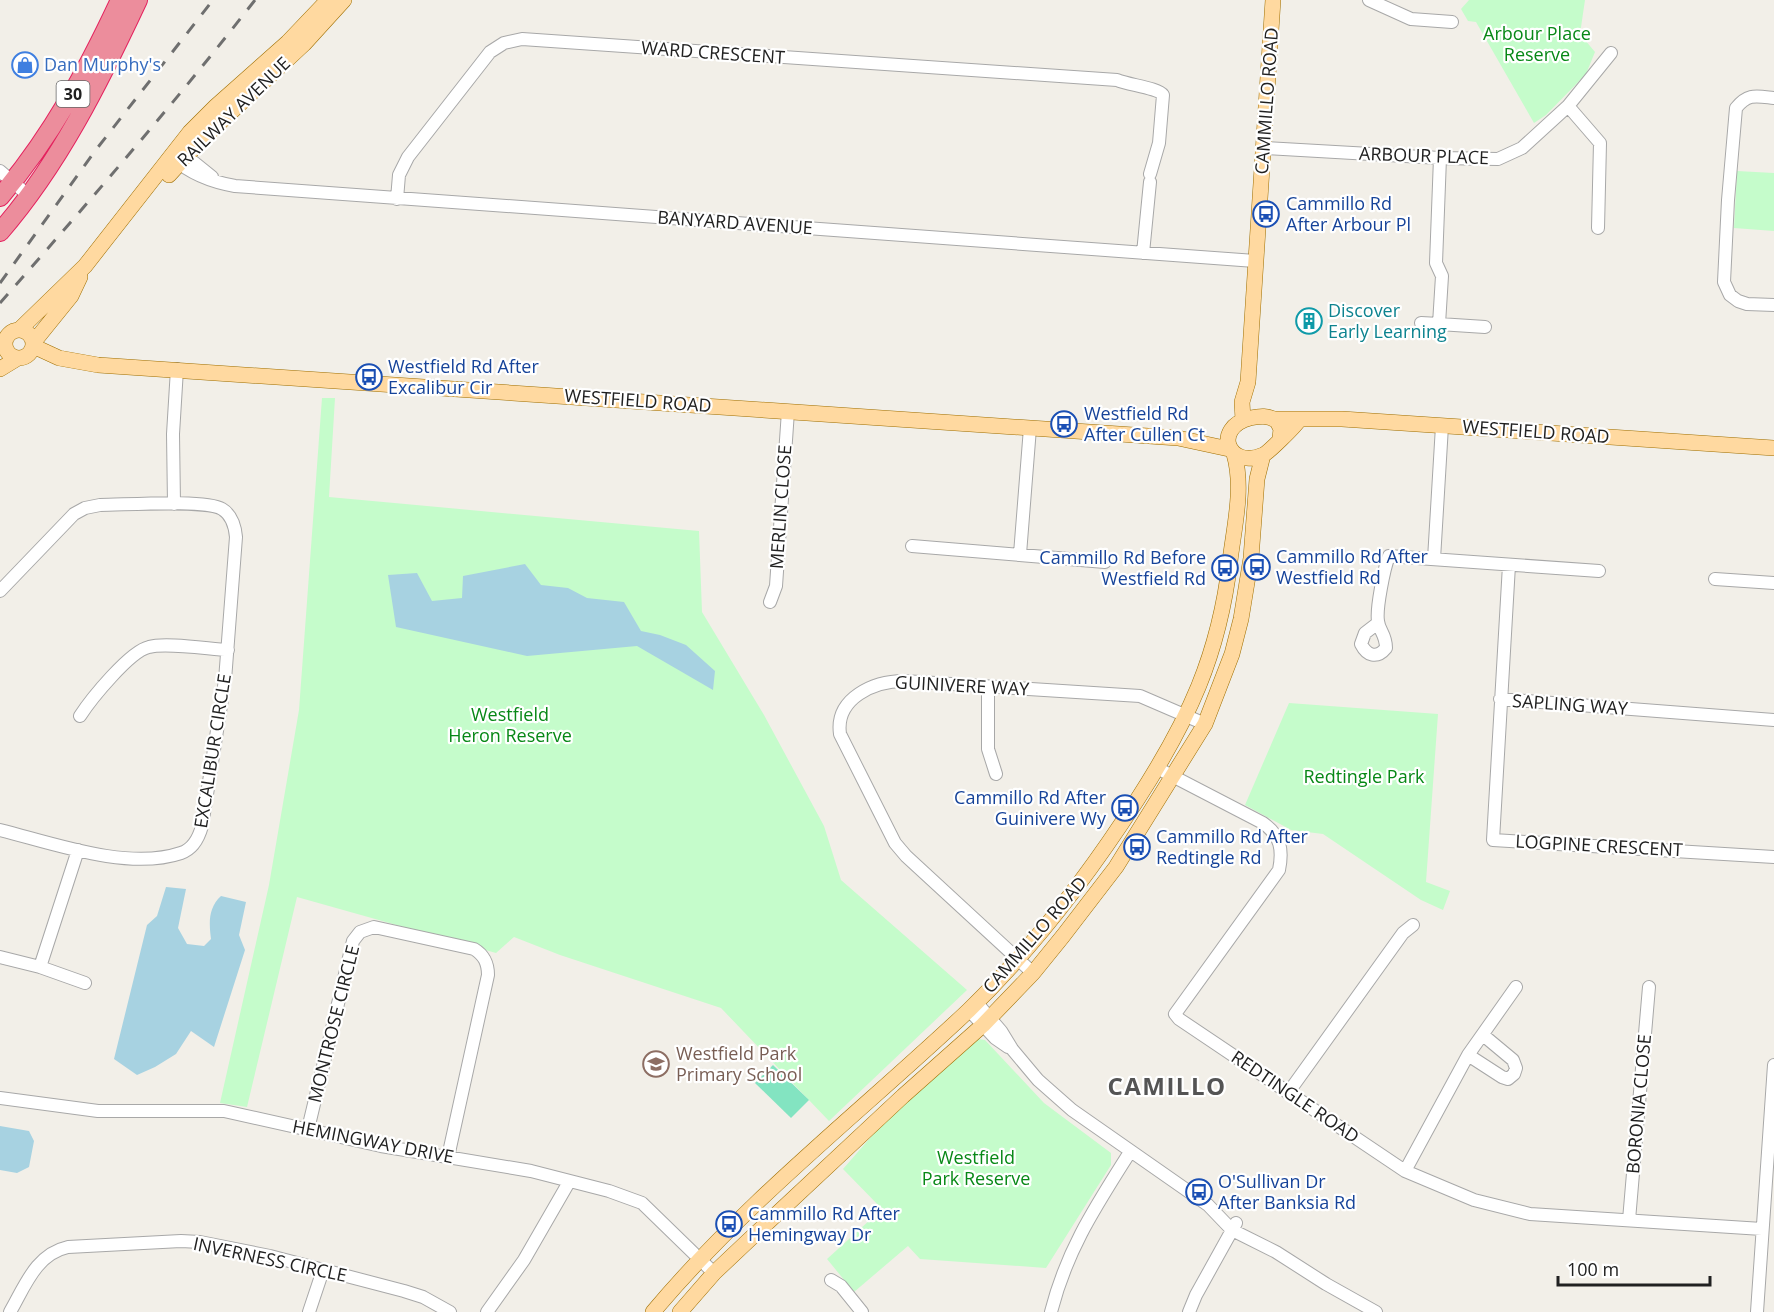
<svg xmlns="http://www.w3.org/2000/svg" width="1774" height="1312" font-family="'Open Sans',sans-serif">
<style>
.park{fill:#c5fccb}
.pitch{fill:#83e4c1}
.water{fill:#a7d2e1}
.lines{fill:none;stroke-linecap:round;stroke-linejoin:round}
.minor-casing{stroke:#a8a8a8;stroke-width:14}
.major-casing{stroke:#9f6f00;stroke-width:16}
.highway-casing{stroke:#e4215e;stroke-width:20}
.minor{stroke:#fff;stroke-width:12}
.major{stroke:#ffd9a0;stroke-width:15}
.highway{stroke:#ec8d9c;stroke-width:18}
.rail{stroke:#6f6f6f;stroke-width:3;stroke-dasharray:12 12;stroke-linecap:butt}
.labels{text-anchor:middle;stroke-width:4.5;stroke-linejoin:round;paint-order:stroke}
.shield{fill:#fff;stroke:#646464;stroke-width:1.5}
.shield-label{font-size:16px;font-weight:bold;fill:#212121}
.park-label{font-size:18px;fill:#078816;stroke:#fff}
.street-label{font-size:18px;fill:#212121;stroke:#fff}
.shop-label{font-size:18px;fill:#366cbe;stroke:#fff;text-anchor:start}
.transit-label{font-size:18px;fill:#164399;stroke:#fff;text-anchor:start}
.culture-label{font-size:18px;fill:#0d838f;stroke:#fff;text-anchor:start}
.education-label{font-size:18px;fill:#785e54;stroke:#fff;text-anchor:start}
.district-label{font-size:24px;font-weight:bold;letter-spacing:1.5px;fill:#545454;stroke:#fff}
</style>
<rect width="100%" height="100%" fill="#f2efe8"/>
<path class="park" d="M1469 0H1585L1580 34 1595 52 1586 74 1546 115 1534 123 1476 22 1468 21 1461 9Z
M1737 171 1774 173V231L1734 228Z
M322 398H335L329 497 699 531 702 612 764 715 824 826 841 880 967 990 829 1121 721 1008 560 955 514 937 496 953 297 897 247 1107 220 1103 269 885 299 710Z
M1289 703 1438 714 1426 882 1450 891 1443 910 1421 900 1323 834 1291 830 1245 805Z
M978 1039 985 1040 1044 1103 1111 1153V1165L1046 1268 920 1259 908 1246 854 1292 827 1259 882 1209 843 1169 884 1122Z"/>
<path class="pitch" d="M773 1065 809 1100 791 1118 755 1083Z"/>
<path class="water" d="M525 564 541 585 568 588 587 598 624 602 641 631 660 635 686 645 715 671 713 690 637 646 527 656 396 627 388 575 417 573 432 601 462 598 463 576Z
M166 887 186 889 178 928 187 944 204 946 211 939C209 923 208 908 221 896L246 902 239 935 245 950 214 1047 191 1031 176 1054 155 1067 137 1075 114 1059 147 925 157 916Z
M0 1126 29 1131 34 1141 29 1167 17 1173 0 1170Z"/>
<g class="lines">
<g class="minor-casing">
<path id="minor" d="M1369 0 1411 19 1452 22
M1774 98C1756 96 1748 93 1736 108L1728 200 1724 282 1730 295 1738 301 1747 304 1774 305
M1568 106 1600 143 1598 228
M1264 148 1440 158 1498 159 1522 148 1568 106 1611 53
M181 152 212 177
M1440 158 1436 263 1442 276 1439 324 1485 327
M174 159C191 174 212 182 235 186L1255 261
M0 171 29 196
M397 199 399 175 408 157 490 52 504 43 522 39 1117 80C1129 85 1158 88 1163 95L1159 143 1150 174
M1143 253 1150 182
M1421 323 1439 324
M174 504 173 434 177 369
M912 546 1105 562
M1020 554 1030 428
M1434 559 1442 426
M1509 565 1493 840 1774 857
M1715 579 1774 583
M0 591 74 514 85 508 100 505C124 505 205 499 222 509 232 515 235 526 236 537L225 680 202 826C199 837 193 849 181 853 128 871 52 843 0 830
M770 602 776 586 788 411
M1378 623 1365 633 1361 644C1367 656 1377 659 1386 648 1386 634 1379 631 1378 621 1376 609 1384 568 1389 556L1599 571
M988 687V749L996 774
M1500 699 1774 720
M80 716C91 699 130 651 149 647 165 642 209 649 228 650
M1157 768 1263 823C1281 836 1283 850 1279 870L1175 1014 1179 1019 1405 1171 1474 1200 1530 1214 1762 1229
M0 957 40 967 85 983
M40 967 78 850
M1033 973 906 856 895 843 840 734C835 698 874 681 904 681L1140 696 1205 724
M976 1002 1001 1031 1012 1049 1038 1080 1072 1110 1208 1205 1232 1230 1276 1252 1326 1284 1376 1312
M969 1010 995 1038 1008 1047
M1468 1055 1502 1077 1508 1079 1514 1074 1516 1068 1513 1060 1483 1035
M1288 1093 1403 933 1413 925
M0 1098 98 1111H224L381 1146 531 1171 609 1191 642 1203 714 1273
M308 1129 353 941 360 932 374 927 474 949C484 955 488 963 488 975L448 1157
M1405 1171 1468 1055 1516 987
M1629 1220 1649 987
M831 1280 841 1286 862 1312
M10 1312C25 1286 36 1254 68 1247L181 1241 200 1242 270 1256 404 1291 423 1297 450 1312
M309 1312 323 1270
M487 1312 524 1260 569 1182
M1051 1312C1067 1249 1096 1206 1130 1152
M1189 1312 1196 1295 1236 1223
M1757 1312 1774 1065"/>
</g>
<g class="major-casing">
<path id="major" d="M169 175 200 141 304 44 344 0
M19 330 85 266 190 132 216 106 288 42 328 0
M5 344a14 14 0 1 1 28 0a14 14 0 1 1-28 0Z
M33 343 71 296 80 277
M33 346 59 358 98 365 1178 438 1229 449
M0 369 18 358
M1275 419H1342L1774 448
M1243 420 1242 402 1248 382 1273 0
M1280 438 1281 429 1277 421C1268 415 1260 416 1250 418 1212 428 1228 470 1263 455 1268 453 1295 426 1299 420
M653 1312C747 1200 863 1110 969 1010 1034 947 1088 876 1137 800 1188 721 1219 656 1230 561 1234 527 1244 488 1234 454
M680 1312 714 1273 750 1239 903 1096 983 1025 1033 973 1063 936 1116 867 1205 724 1232 654 1241 619 1251 558 1257 479 1263 455"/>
</g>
<g class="highway-casing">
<path id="highway" d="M0 197C51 137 87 71 120 0
M0 232C59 164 100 81 138 0"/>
</g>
<use href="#minor" class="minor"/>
<use href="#major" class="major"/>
<use href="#highway" class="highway"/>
<path class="rail" d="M0 283 95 151 213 0
M0 303C87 204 174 104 255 0"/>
</g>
<defs>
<g id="shop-ring" transform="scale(1.35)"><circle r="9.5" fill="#fff" stroke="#3f7fe0" stroke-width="1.5"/><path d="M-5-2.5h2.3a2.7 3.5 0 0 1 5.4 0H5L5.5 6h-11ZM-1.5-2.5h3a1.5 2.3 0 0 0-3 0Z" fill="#3f7fe0"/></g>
<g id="bus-ring" transform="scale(1.35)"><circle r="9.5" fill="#fff" stroke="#1a4fb4" stroke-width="1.5"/><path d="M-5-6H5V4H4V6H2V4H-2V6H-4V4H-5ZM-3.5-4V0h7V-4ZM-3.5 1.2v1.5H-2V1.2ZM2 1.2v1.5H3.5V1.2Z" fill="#1a4fb4"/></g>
<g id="building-ring" transform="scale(1.35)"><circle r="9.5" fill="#fff" stroke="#0f9aa8" stroke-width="1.5"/><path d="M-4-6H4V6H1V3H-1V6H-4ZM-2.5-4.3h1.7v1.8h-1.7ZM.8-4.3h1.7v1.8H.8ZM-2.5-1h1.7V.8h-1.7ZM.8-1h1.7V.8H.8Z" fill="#0f9aa8"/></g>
<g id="school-ring" transform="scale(1.35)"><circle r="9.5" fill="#fff" stroke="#8d6e63" stroke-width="1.5"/><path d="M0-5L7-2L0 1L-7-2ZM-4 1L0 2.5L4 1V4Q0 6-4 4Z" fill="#8d6e63"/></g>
</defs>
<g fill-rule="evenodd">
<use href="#shop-ring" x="25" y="65"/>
<use href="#bus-ring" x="1266" y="214"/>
<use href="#building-ring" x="1309" y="321"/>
<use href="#bus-ring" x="369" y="377"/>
<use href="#bus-ring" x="1064" y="424"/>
<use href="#bus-ring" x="1257" y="567"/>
<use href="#bus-ring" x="1225" y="568"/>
<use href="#bus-ring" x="1125" y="808"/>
<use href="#bus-ring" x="1137" y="847"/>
<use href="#school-ring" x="656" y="1064"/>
<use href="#bus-ring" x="1199" y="1192"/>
<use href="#bus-ring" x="729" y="1224"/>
</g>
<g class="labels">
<rect class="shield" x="56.5" y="81" width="33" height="26" rx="4.5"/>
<g class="shield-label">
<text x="73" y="100">30</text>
</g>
<g class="park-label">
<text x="1537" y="40">Arbour Place<tspan x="1537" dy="21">Reserve</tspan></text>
<text x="510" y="721">Westfield<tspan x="510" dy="21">Heron Reserve</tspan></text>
<text x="1364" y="783">Redtingle Park</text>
<text x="976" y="1164">Westfield<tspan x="976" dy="21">Park Reserve</tspan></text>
</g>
<g class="street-label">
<text transform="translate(713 53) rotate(4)" y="6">WARD CRESCENT</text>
<text transform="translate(1267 101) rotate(-86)" y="6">CAMMILLO ROAD</text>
<text transform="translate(234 112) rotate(-44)" y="6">RAILWAY AVENUE</text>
<text transform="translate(1424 156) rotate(2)" y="6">ARBOUR PLACE</text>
<text transform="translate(735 223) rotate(4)" y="6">BANYARD AVENUE</text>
<text transform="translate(638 401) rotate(4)" y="6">WESTFIELD ROAD</text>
<text transform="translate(1536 432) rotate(4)" y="6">WESTFIELD ROAD</text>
<text transform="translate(781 507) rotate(-86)" y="6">MERLIN CLOSE</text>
<text transform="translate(962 686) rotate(3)" y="6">GUINIVERE WAY</text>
<text transform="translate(1570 705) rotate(4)" y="6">SAPLING WAY</text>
<text transform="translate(213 751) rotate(-81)" y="6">EXCALIBUR CIRCLE</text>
<text transform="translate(1599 846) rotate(3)" y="6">LOGPINE CRESCENT</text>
<text transform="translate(1035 935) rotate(-49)" y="6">CAMMILLO ROAD</text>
<text transform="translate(334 1024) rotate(-76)" y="6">MONTROSE CIRCLE</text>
<text transform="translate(1295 1097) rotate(34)" y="6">REDTINGLE ROAD</text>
<text transform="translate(1639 1104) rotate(-85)" y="6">BORONIA CLOSE</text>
<text transform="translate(373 1142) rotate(11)" y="6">HEMINGWAY DRIVE</text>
<text transform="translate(270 1260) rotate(12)" y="6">INVERNESS CIRCLE</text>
</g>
<g class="shop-label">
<text x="44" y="71">Dan Murphy's</text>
</g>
<g class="transit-label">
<text x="1286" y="210">Cammillo Rd<tspan x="1286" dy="21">After Arbour Pl</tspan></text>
<text x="388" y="373">Westfield Rd After<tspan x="388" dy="21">Excalibur Cir</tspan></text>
<text x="1084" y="420">Westfield Rd<tspan x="1084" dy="21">After Cullen Ct</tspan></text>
<text x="1276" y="563">Cammillo Rd After<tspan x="1276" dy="21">Westfield Rd</tspan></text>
<text x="1206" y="564" text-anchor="end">Cammillo Rd Before<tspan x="1206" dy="21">Westfield Rd</tspan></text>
<text x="1106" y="804" text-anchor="end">Cammillo Rd After<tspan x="1106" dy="21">Guinivere Wy</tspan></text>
<text x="1156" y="843">Cammillo Rd After<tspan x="1156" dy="21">Redtingle Rd</tspan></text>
<text x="1218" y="1188">O'Sullivan Dr<tspan x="1218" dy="21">After Banksia Rd</tspan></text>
<text x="748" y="1220">Cammillo Rd After<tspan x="748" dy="21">Hemingway Dr</tspan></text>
</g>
<g class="culture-label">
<text x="1328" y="317">Discover<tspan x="1328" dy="21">Early Learning</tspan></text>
</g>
<g class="education-label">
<text x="676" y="1060">Westfield Park<tspan x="676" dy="21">Primary School</tspan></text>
</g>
<g class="district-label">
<text x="1167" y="1095">CAMILLO</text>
</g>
</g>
<path d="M1558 1276v9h152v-9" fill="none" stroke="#212121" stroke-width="3"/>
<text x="1567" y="1276" font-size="18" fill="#212121" stroke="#ffffff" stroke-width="4.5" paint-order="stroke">100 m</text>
</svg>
